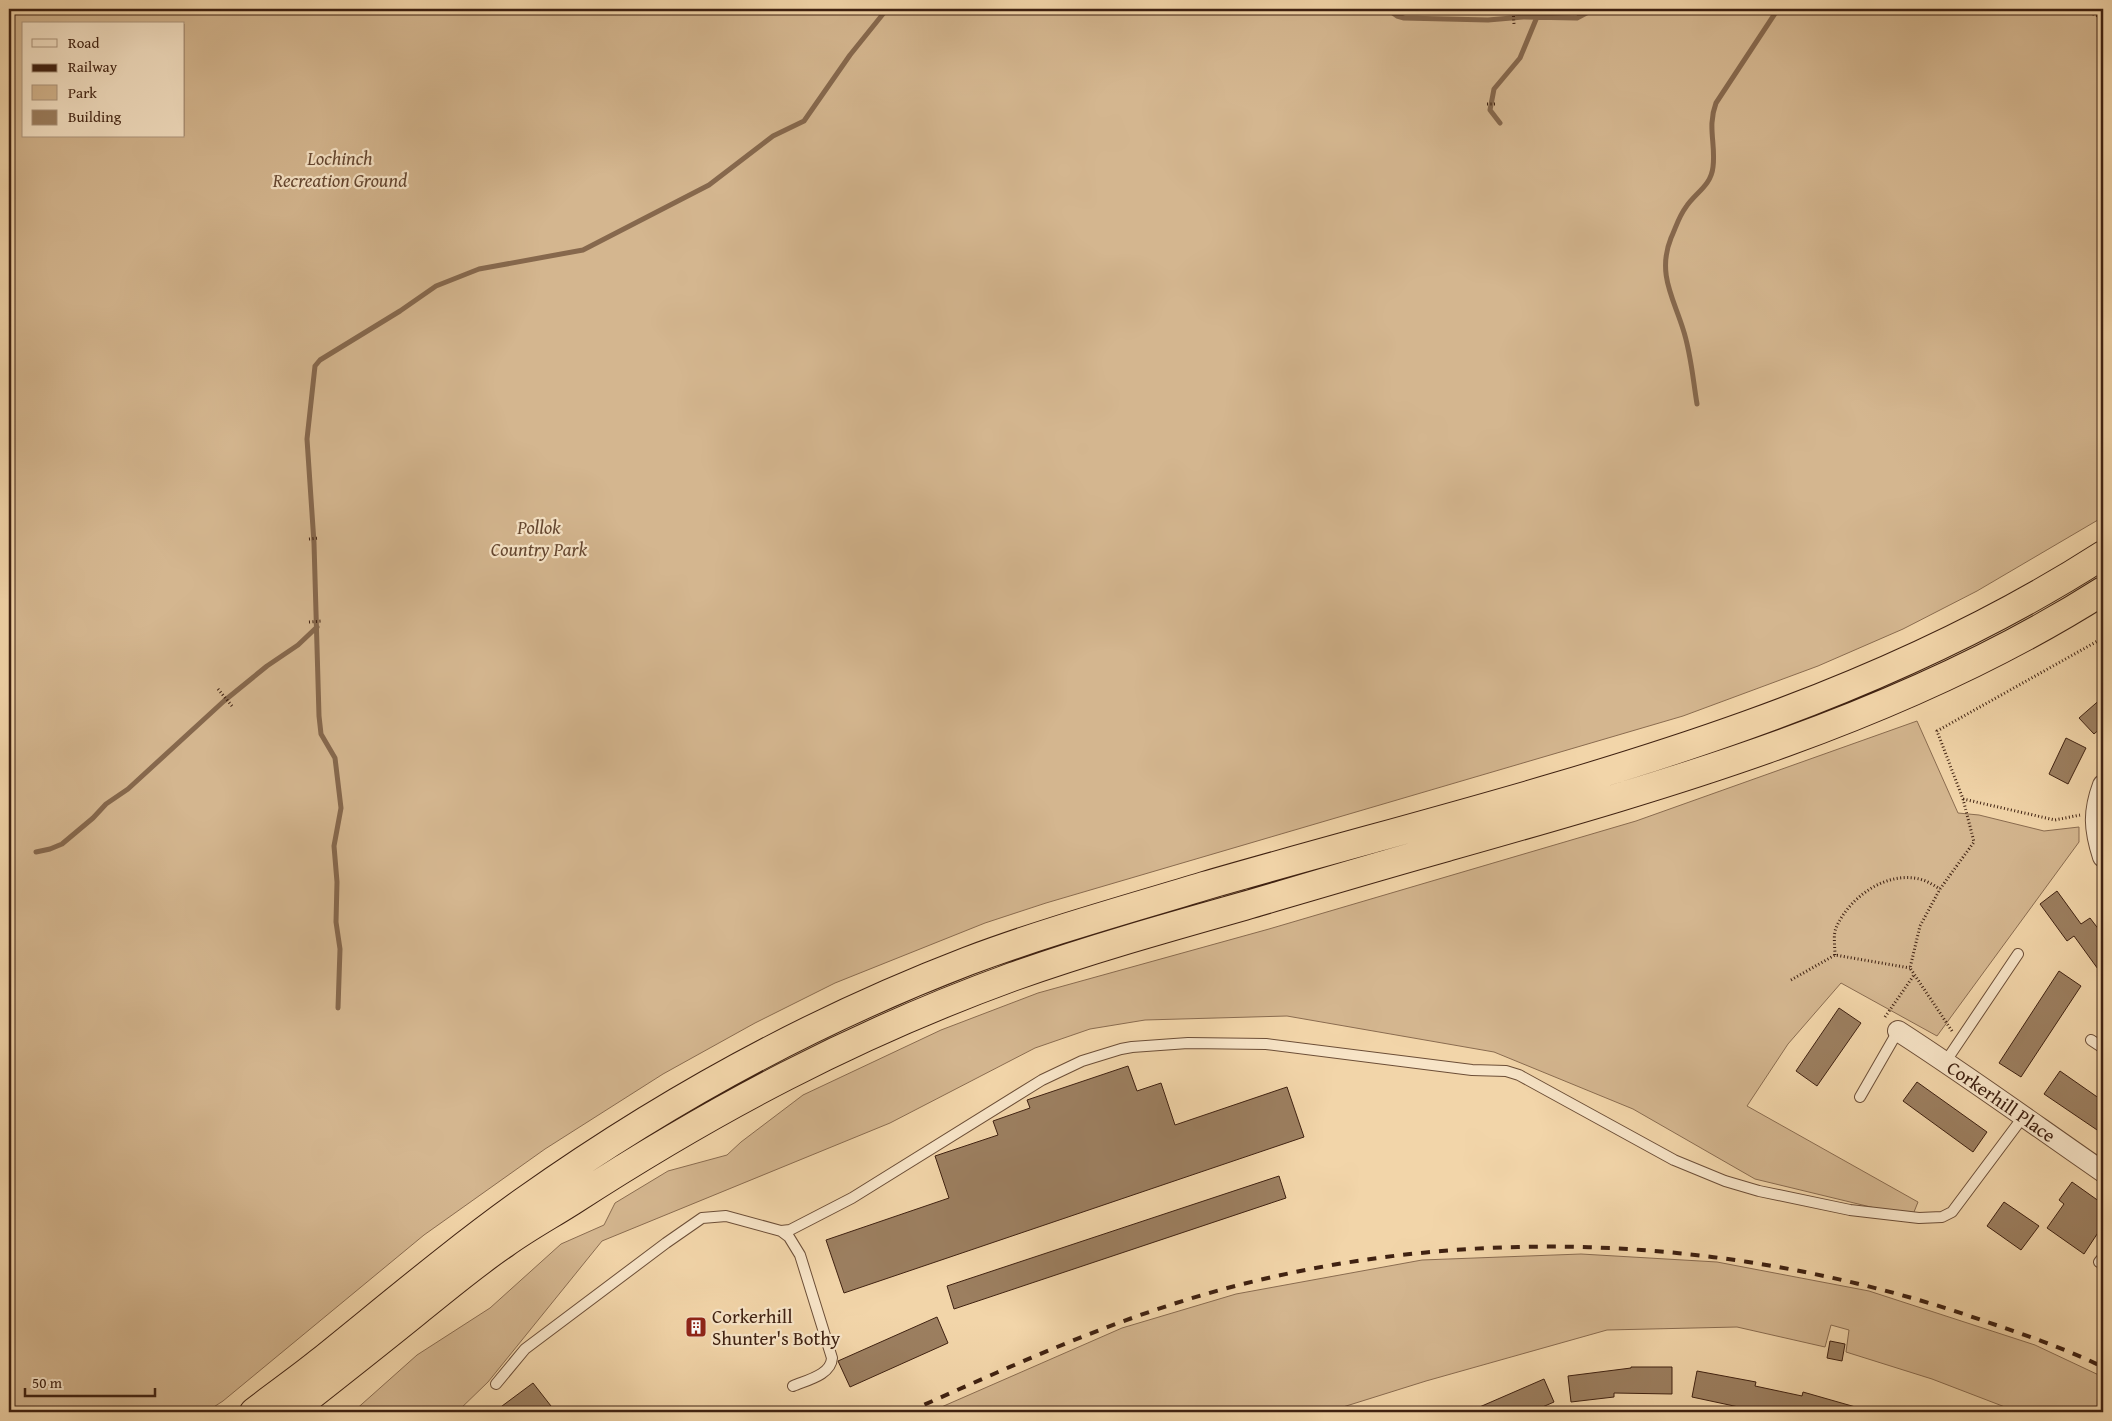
<svg xmlns="http://www.w3.org/2000/svg" width="2112" height="1421" font-family="'Gentium Book Plus',serif">
<style>
.green{fill:#d4b68f;stroke:#8a6c50;fill-rule:evenodd}
.lines{fill:none;stroke-linecap:round;stroke-linejoin:round}
.stream{stroke:#86684d;stroke-width:5}
.building{fill:#9c7f60;stroke:#3f2111}
.lane-casing{stroke:#6c4e37;stroke-width:12}
.street-casing{stroke:#6c4e37;stroke-width:22}
.highway-casing{stroke:#3f2111;stroke-width:30}
.path{stroke:#3f2111;stroke-width:3;stroke-dasharray:1 2.5;stroke-linecap:butt}
.lane{stroke:#f7e4c7;stroke-width:10}
.street{stroke:#f7e4c7;stroke-width:20}
.highway{stroke:#f2d5a9;stroke-width:28}
.rail{stroke:#3f2111;stroke-width:4;stroke-dasharray:9 9;stroke-linecap:butt}
.labels{text-anchor:middle;stroke-width:4.5;stroke-linejoin:round;paint-order:stroke}
.park-label{font-size:19px;font-style:italic;fill:#644630;stroke:#f7e4c7}
.street-label{font-size:19px;fill:#3f2111;stroke:#f7e4c7}
.poi-label{font-size:19px;fill:#3f2111;stroke:#f7e4c7;text-anchor:start}
</style>
<rect width="100%" height="100%" fill="#f2d5a9"/>
<filter id="stains"><feTurbulence type="fractalNoise" baseFrequency=".004" numOctaves="4"/><feColorMatrix values="0 0 0 0 .2 0 0 0 0 .09 0 0 0 0 .02 0 0 0 .5 -.17"/></filter>
<radialGradient id="worn" r=".72"><stop offset=".6" stop-color="#630" stop-opacity="0"/><stop offset="1" stop-color="#630" stop-opacity=".3"/></radialGradient>
<path class="green" d="M9 9H2103V517L1977 591 1903 629 1818 666 1683 716 1046 903 985 923 835 983 755 1023 663 1074 545 1149 424 1235 223 1401 206 1412H9ZM24 24H184V136H24Z
M1917 721 1958 813 1979 815 2044 831 2079 827V842L1937 1036 1841 983 1788 1044 1747 1106 1918 1202 1912 1217 1755 1179 1633 1109 1494 1052 1287 1016 1145 1020 1090 1029 1035 1048 890 1123 602 1241 488 1382 457 1412H353L417 1355 490 1308 561 1244 604 1225 615 1203 668 1171 727 1155 741 1142 803 1095 941 1030 1038 993 1269 929 1636 821Z
M1581 1254 1717 1262 1869 1291 2035 1345 2103 1377V1412H2018L1932 1379 1846 1352 1849 1330 1831 1325 1825 1347 1737 1327 1607 1330 1426 1381 1327 1412H930L1122 1328 1236 1294 1422 1260Z"/>
<g class="lines">
<path class="stream" d="M1387 9 1397 16 1404 18 1488 20 1523 17 1577 18 1594 9
M1500 123 1490 110 1494 89 1520 58 1537 17
M1697 404C1693 380 1691 353 1683 329 1673 297 1657 273 1671 238 1676 227 1679 216 1686 207 1695 193 1711 186 1713 167 1716 144 1707 127 1716 103L1778 9
M36 852 50 849 62 844 93 818 106 804 128 789 224 701 267 666 298 645 317 627
M338 1008 340 949 336 922 337 882 334 846 341 808 335 758 321 734 319 716 314 543 307 439 315 366 320 360 400 311 436 286 479 269 583 250 709 185 773 136 804 121 850 55 887 9"/>
</g>
<path class="building" d="M2103 697V726L2094 734 2079 718Z
M2066 738 2086 748 2068 784 2049 774Z
M2057 891 2081 924 2090 918 2103 935V976L2074 936 2067 941 2040 904Z
M2059 971 2081 986 2021 1077 1999 1063Z
M1839 1008 1861 1023 1817 1086 1796 1071Z
M1128 1066 1137 1091 1161 1083 1175 1125 1287 1087 1304 1137 844 1293 826 1240 949 1198 935 1156 998 1135 993 1121 1030 1108 1027 1100Z
M2060 1071 2103 1101V1134L2044 1094Z
M1917 1082 1987 1132 1973 1152 1903 1101Z
M1279 1176 1286 1198 954 1309 947 1286Z
M2072 1182 2103 1204V1225L2084 1254 2047 1228 2064 1204 2059 1200Z
M2004 1202 2039 1226 2021 1250 1987 1226Z
M937 1317 948 1343 850 1387 838 1361Z
M1830 1341 1845 1344 1842 1361 1827 1358Z
M1631 1367H1672V1394L1614 1393V1397L1571 1402 1568 1376 1631 1368Z
M1697 1371 1756 1382 1755 1386 1802 1396 1803 1392 1859 1408V1412H1762L1692 1397Z
M1544 1379 1554 1402 1531 1412H1468Z
M533 1383 551 1406 542 1412H494Z"/>
<g class="lines">
<g class="lane-casing">
<path id="lane" d="M2091 1040 2103 1048
M1946 1061 2018 954
M1860 1097 1898 1031
M781 1231 789 1237 800 1255 832 1358C831 1375 807 1380 793 1386
M2099 1262 2103 1257
M496 1384 525 1349 666 1243 702 1218 726 1216 781 1231 790 1230 852 1198 1042 1080 1082 1061 1121 1049 1132 1047 1188 1043 1266 1044 1472 1070 1506 1071 1519 1075 1674 1160 1725 1181 1759 1191 1850 1210 1919 1218 1942 1217 1952 1212 2023 1117"/>
</g>
<g class="street-casing">
<g id="street">
<path d="M2103 785C2093 812 2094 829 2103 857"/>
<path id="s1" d="M1898 1031C1968 1076 2035 1125 2103 1172"/>
</g>
</g>
<g class="highway-casing">
<path id="highway" d="M254 1412C276 1395 299 1379 320 1362 387 1308 453 1252 523 1202 661 1104 809 1022 968 961 1045 932 1125 910 1204 886 1511 797 1831 730 2103 555
M290 1412C332 1379 374 1346 416 1312 445 1289 473 1265 504 1244 526 1228 550 1215 572 1201 714 1109 853 1035 1012 977 1088 950 1166 928 1244 906 1312 886 1379 866 1447 847 1673 783 1903 718 2103 591"/>
</g>
<path class="path" d="M1513 9 1514 24
M2080 9 2103 18
M1487 104H1495
M309 539 319 538
M309 622 322 621
M218 689 232 706
M1963 799 2055 820 2080 815
M1835 955C1835 947 1833 935 1836 928 1849 897 1888 869 1923 880 1929 882 1935 886 1940 889
M1791 980 1835 955 1910 968
M1885 1017 1914 975
M1952 1031 1910 968 1920 926 1940 889 1974 842 1963 799 1937 731 2103 638"/>
<use href="#lane" class="lane"/>
<use href="#street" class="street"/>
<use href="#highway" class="highway"/>
<path class="rail" d="M908 1412C1016 1364 1124 1314 1239 1285 1485 1222 1749 1238 1987 1322 2026 1335 2066 1349 2103 1367"/>
</g>
<defs>
<g id="building-square" transform="scale(1.125)"><rect x="-9" y="-9" width="18" height="18" rx="4" fill="#8f2418" stroke="#f7e4c7"/><path d="M-4-6H4V6H1V3H-1V6H-4ZM-2.5-4.3h1.7v1.8h-1.7ZM.8-4.3h1.7v1.8H.8ZM-2.5-1h1.7V.8h-1.7ZM.8-1h1.7V.8H.8Z" fill="#fff"/></g>
</defs>
<g fill-rule="evenodd">
<use href="#building-square" x="696" y="1327"/>
</g>
<g class="labels">
<g class="park-label">
<text x="340" y="165">Lochinch<tspan x="340" dy="22">Recreation Ground</tspan></text>
<text x="539" y="534">Pollok<tspan x="539" dy="22">Country Park</tspan></text>
</g>
<g class="street-label">
<text dy="7" stroke="none"><textPath href="#s1" startOffset="125">Corkerhill Place</textPath></text>
</g>
<g class="poi-label">
<text x="712" y="1323">Corkerhill<tspan x="712" dy="22">Shunter's Bothy</tspan></text>
</g>
</g>
<rect width="2112" height="1421" fill="none" stroke="#f2d5a9" stroke-width="30"/>
<rect x="10" y="10" width="2092" height="1401" fill="none" stroke="#3f2111" stroke-width="2.5"/>
<rect x="15" y="15" width="2082" height="1391" fill="none" stroke="#3f2111"/>
<rect x="22" y="22" width="162" height="115" fill="#f7e4c7" stroke="#ad967e"/>
<rect x="32" y="39" width="25" height="8" fill="#f7e4c7" stroke="#ad967e"/>
<text x="68" y="48" font-size="15" fill="#3f2111">Road</text>
<rect x="32" y="64" width="25" height="8" fill="#3f2111" stroke="#ad967e"/>
<text x="68" y="72" font-size="15" fill="#3f2111">Railway</text>
<rect x="32" y="85" width="25" height="15" fill="#d4b68f" stroke="#ad967e"/>
<text x="68" y="98" font-size="15" fill="#3f2111">Park</text>
<rect x="32" y="110" width="25" height="15" fill="#9c7f60" stroke="#ad967e"/>
<text x="68" y="122" font-size="15" fill="#3f2111">Building</text>
<path d="M25 1388v8h130v-8" fill="none" stroke="#3f2111" stroke-width="2.5"/>
<text x="32" y="1388" font-size="15" fill="#3f2111" stroke="#f7e4c7" stroke-width="4" paint-order="stroke">50 m</text>
<rect width="100%" height="100%" filter="url(#stains)"/>
<rect width="100%" height="100%" fill="url(#worn)"/>
</svg>
